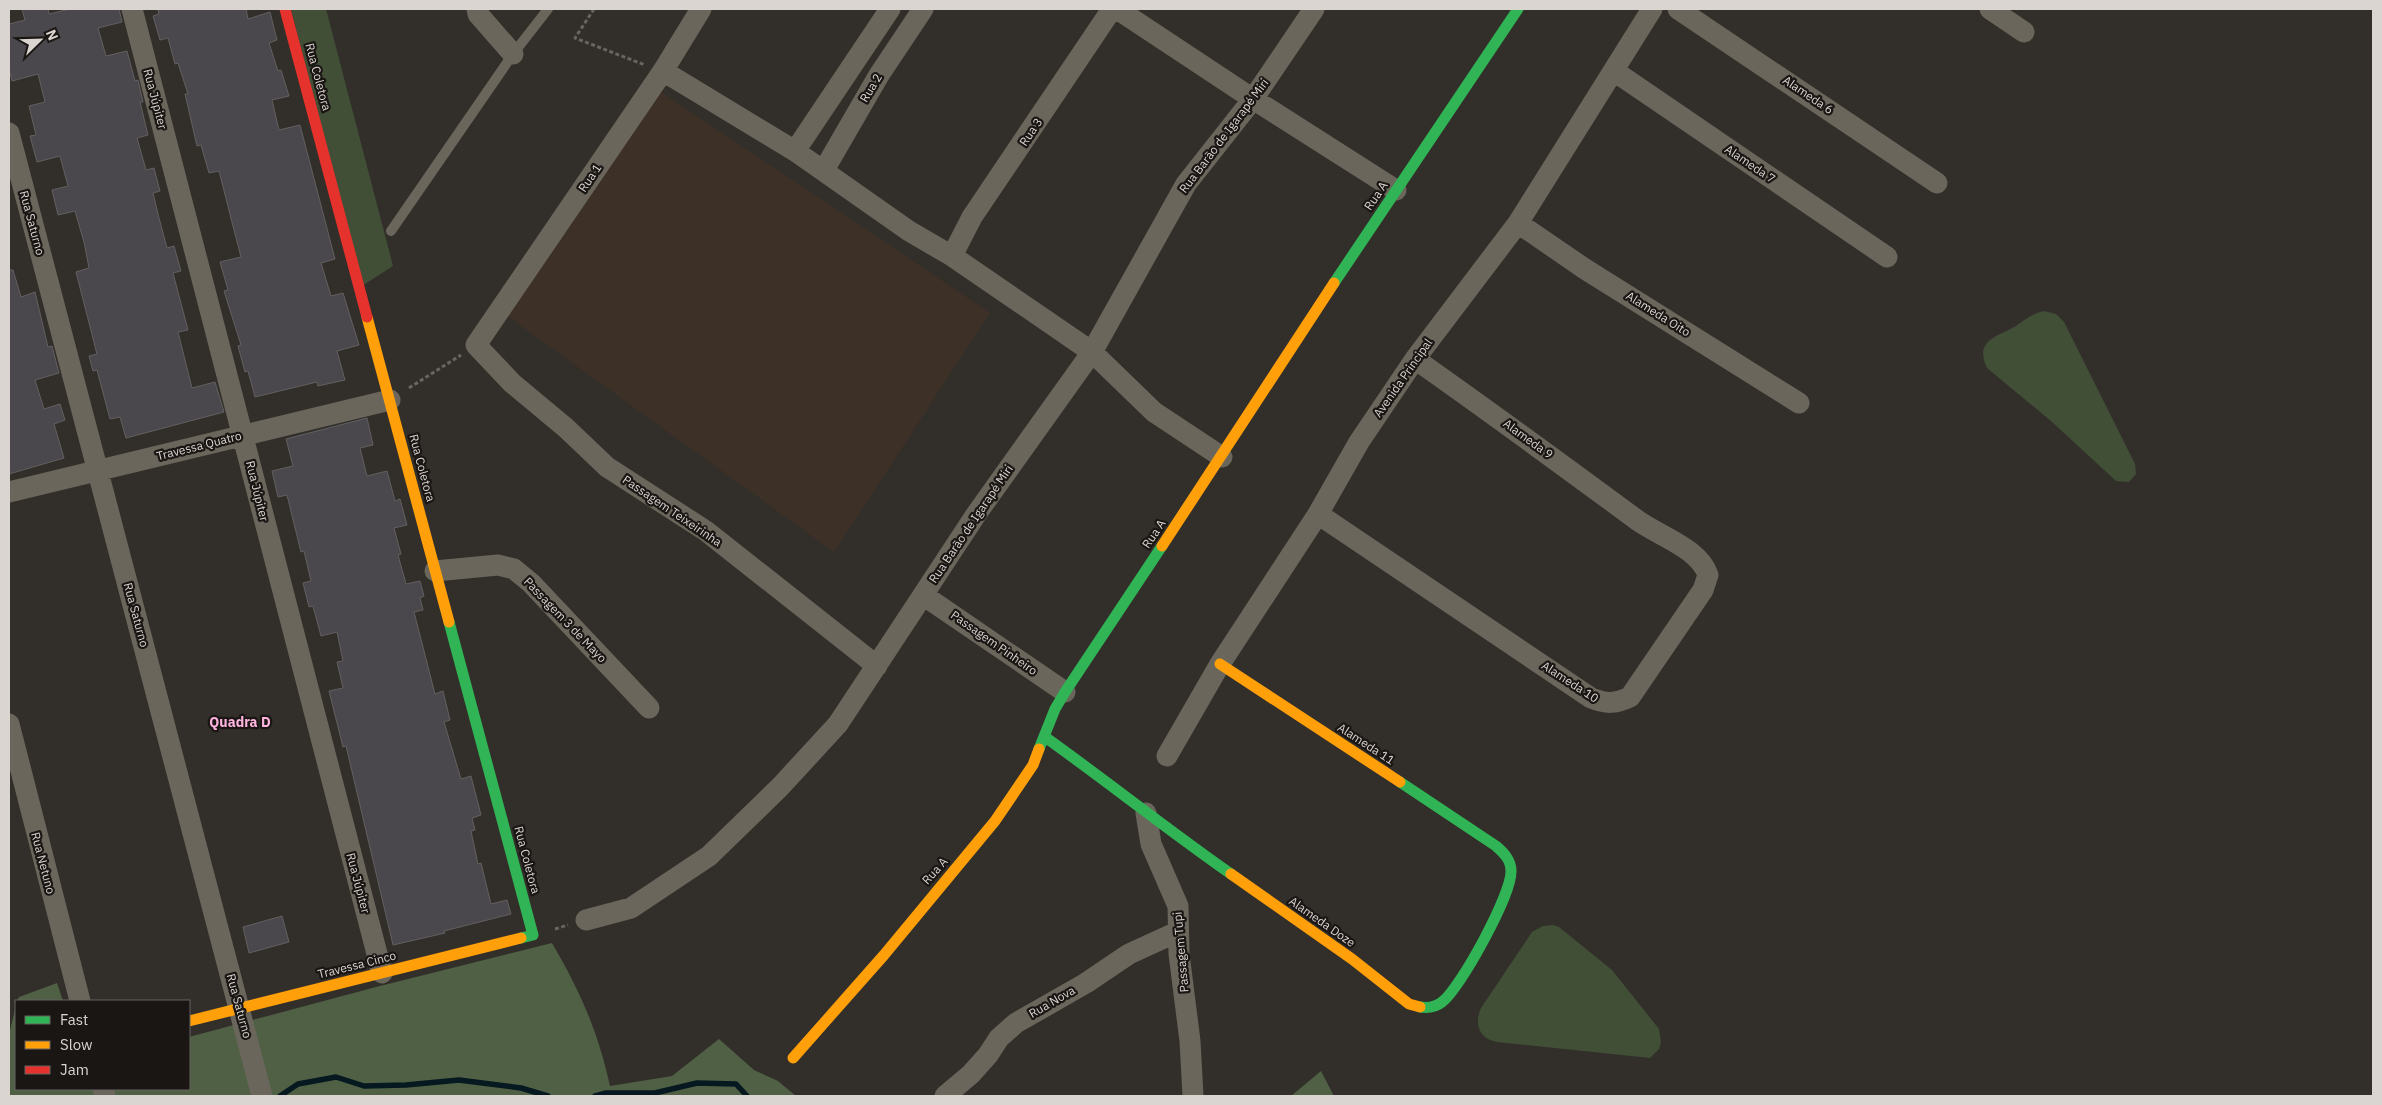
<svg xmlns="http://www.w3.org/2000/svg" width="2382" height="1105" font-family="'IBM Plex Sans',sans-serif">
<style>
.built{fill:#3d3127}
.green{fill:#414f37}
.forest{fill:#4f6044}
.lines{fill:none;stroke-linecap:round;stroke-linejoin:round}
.stream{stroke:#061920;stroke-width:5.5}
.building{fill:#4a484c;stroke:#626060}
.path{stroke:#68655e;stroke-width:3;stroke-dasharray:4 2.5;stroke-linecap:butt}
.lane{stroke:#6a665b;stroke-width:10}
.street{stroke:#6a665b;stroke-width:21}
.fast{stroke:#30b455;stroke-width:11}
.slow{stroke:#ff9f0a;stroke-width:11}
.jam{stroke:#e5322d;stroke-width:11}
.labels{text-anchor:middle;stroke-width:4.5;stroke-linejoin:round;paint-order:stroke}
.street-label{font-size:12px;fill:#dbd5d1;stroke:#1a1614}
.neighbourhood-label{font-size:14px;font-weight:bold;fill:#feb4df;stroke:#1a1614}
</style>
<rect width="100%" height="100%" fill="#322e2a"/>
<path class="built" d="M660 91 990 313 834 552 506 315Z"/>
<path class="green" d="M291 9H326L393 266 362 286Z
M2044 311 2056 314 2064 322 2135 464 2136 474 2129 482 2116 481 2051 421 1987 368C1974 340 1997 337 2016 326 2025 320 2033 313 2044 311Z
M1553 925 1559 927 1612 970 1659 1029 1661 1042 1659 1049 1650 1058 1497 1042C1479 1039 1474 1024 1481 1008L1532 932 1543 926Z"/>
<path class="forest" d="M552 943C580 991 598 1031 610 1086L672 1076 719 1039 754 1070 778 1081 796 1096H9V1034L16 1006V1089H189V1037L376 987Z
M57 983 63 1001H17L19 997Z
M1321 1071 1334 1096H1291Z"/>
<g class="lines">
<path class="stream" d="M280 1096 298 1084 336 1077 364 1086 406 1085 459 1080 521 1088 548 1096
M595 1096 606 1093H655L697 1083 736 1084 747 1096"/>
</g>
<path class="building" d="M22 9H48L49 14 70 9H119L122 22 98 28 106 56 127 51 135 81 138 80 143 102H140L148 135 137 138 146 170 154 168 160 191 153 193 159 218 167 248 174 246 181 271 173 273 188 330 178 332 192 388 215 382 224 412 126 438 120 417 110 419 97 370 93 371 89 356 97 354 76 272 89 268 84 242 75 211 58 215 52 190 68 186 60 156 37 162 30 136 36 135 29 106 45 102 38 74 12 81 9 69V24L25 20Z
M158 9H246L248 19 270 12 277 40 269 43 278 71 281 70 289 96 272 100 279 130 300 125 335 259 321 263 331 296 343 293 359 345 337 351 345 380 318 386 317 382 255 397 248 371 245 372 238 346 241 345 224 291 228 290 220 262 241 257 234 230 219 171 209 173 201 145 197 146 185 94H188L178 63 175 64 168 38 160 40 153 16 159 14Z
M9 270H13L21 297 35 292 48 347 52 346 59 373 35 380 44 409 60 404 65 420 54 424 64 458 9 474Z
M367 418 373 445 360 448 367 476 387 471 395 501 400 499 407 525 394 528 401 554 398 555 406 584 420 581 424 596 420 598 423 610 414 612 435 694 443 691 450 720 444 722 461 779 471 776 481 815 472 818 475 830 471 831 478 864 481 863 491 904 507 900 511 914 444 931 445 933 393 945 346 746 343 747 329 691 343 688 337 662 343 661 337 632 321 636 313 606 309 607 303 583 311 581 304 551 301 552 287 495 278 497 272 471 293 466 286 439Z
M282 916 289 942 249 953 243 927Z"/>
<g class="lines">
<path class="path" d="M594 9 575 38 645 65
M409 388 461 355
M555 929 568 925"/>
<path class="lane" d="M391 231 513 54 548 9"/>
<path class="street" d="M132 9 382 973
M477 9 478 14 513 54
M701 9 663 71 476 345 512 383 566 428 607 467 706 531 877 666
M1117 9 1253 99 1396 190
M1678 9 1937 183
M1990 9 2024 32
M663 71 795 151 909 231 952 256 1092 352 1154 412 1222 457
M1614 71 1887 257
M9 133 262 1096
M795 151 890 9
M824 170 879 75 923 9
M1518 223 1585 269 1799 403
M952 256 972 217 1112 9
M9 492 390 400
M1318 514 1591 698C1606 704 1615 704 1630 697L1703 590 1708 575C1699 548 1659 536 1637 520 1564 466 1490 412 1415 359
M435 571 498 565 514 569 531 583 649 708
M923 595 1065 692
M9 724 80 1001
M1167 756 1220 664 1318 514 1359 442 1415 359 1518 223 1652 9
M1146 813 1151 844 1178 906 1179 954 1190 1041 1193 1096
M586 920 631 908 709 856 780 787 838 724 977 513 1092 352 1186 184 1253 99 1314 9
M103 1089 105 1096
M945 1096 971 1074 988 1055 999 1038 1016 1023 1086 983 1129 954 1177 932"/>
<path class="fast" d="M1334 283 1518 9
M449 622 533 935 521 938
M1045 737C1108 782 1168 830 1231 874
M1039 749 1055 709 1065 692 1162 546
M1400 782 1496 846C1504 853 1511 860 1511 871 1512 894 1460 989 1442 1002 1436 1007 1427 1008 1420 1007"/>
<path class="slow" d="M367 317 449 622
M1162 546 1334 283
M1220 664 1400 782
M1231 874 1352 959 1409 1004 1420 1007
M189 1021 521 938
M793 1058 884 955 995 821 1033 765 1039 749"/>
<path class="jam" d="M285 9 367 317"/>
</g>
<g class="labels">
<g class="street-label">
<text transform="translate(318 77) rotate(75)" y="4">Rua Coletora</text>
<text transform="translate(871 88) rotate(-59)" y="4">Rua 2</text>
<text transform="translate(1808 95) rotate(34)" y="4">Alameda 6</text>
<text transform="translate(155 99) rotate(75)" y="4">Rua Júpiter</text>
<text transform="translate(1031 132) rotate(-56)" y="4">Rua 3</text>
<text transform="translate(1224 136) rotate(-53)" y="4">Rua Barão de Igarapé Miri</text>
<text transform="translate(1750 164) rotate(34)" y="4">Alameda 7</text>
<text transform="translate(590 178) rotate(-56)" y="4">Rua 1</text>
<text transform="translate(1376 196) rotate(-56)" y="4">Rua A</text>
<text transform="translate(32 223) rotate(75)" y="4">Rua Saturno</text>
<text transform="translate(1658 314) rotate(32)" y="4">Alameda Oito</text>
<text transform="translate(1403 378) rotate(-55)" y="4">Avenida Principal</text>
<text transform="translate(1528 439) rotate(36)" y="4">Alameda 9</text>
<text transform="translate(199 446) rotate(-14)" y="4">Travessa Quatro</text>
<text transform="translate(422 468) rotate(75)" y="4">Rua Coletora</text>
<text transform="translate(257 491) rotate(76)" y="4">Rua Júpiter</text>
<text transform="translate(672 511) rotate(34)" y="4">Passagem Teixeirinha</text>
<text transform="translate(971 524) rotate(-56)" y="4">Rua Barão de Igarapé Miri</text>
<text transform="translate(1154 534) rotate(-56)" y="4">Rua A</text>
<text transform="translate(136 615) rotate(75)" y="4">Rua Saturno</text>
<text transform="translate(565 620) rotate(46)" y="4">Passagem 3 de Mayo</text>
<text transform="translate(994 643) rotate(35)" y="4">Passagem Pinheiro</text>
<text transform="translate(1570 682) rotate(33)" y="4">Alameda 10</text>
<text transform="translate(1366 744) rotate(33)" y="4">Alameda 11</text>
<text transform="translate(527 860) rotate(75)" y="4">Rua Coletora</text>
<text transform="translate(43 863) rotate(75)" y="4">Rua Netuno</text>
<text transform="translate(935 871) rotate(-48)" y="4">Rua A</text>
<text transform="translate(358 883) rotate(75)" y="4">Rua Júpiter</text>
<text transform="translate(1322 922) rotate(35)" y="4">Alameda Doze</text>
<text transform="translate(1181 952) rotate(-95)" y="4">Passagem Tupi</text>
<text transform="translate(357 965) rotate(-14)" y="4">Travessa Cinco</text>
<text transform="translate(1052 1002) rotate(-30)" y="4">Rua Nova</text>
<text transform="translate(239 1006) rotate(75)" y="4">Rua Saturno</text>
</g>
<g class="neighbourhood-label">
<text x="240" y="727">Quadra D</text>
</g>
</g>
<rect width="2382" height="1105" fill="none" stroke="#dbd5d1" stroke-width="20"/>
<rect x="15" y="1000" width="175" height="90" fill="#1a1614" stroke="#676260"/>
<rect x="25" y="1016" width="25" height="8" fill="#30b455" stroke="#676260"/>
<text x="60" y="1025" font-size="15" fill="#dbd5d1">Fast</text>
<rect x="25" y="1041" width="25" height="8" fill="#ff9f0a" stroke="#676260"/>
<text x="60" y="1050" font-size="15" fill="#dbd5d1">Slow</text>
<rect x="25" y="1066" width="25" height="8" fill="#e5322d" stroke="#676260"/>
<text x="60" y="1075" font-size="15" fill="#dbd5d1">Jam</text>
<g transform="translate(40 40) rotate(67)" stroke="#1a1614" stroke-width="4" paint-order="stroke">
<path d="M0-4L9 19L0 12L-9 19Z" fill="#dbd5d1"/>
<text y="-8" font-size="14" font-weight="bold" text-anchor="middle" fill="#dbd5d1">N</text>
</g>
</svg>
